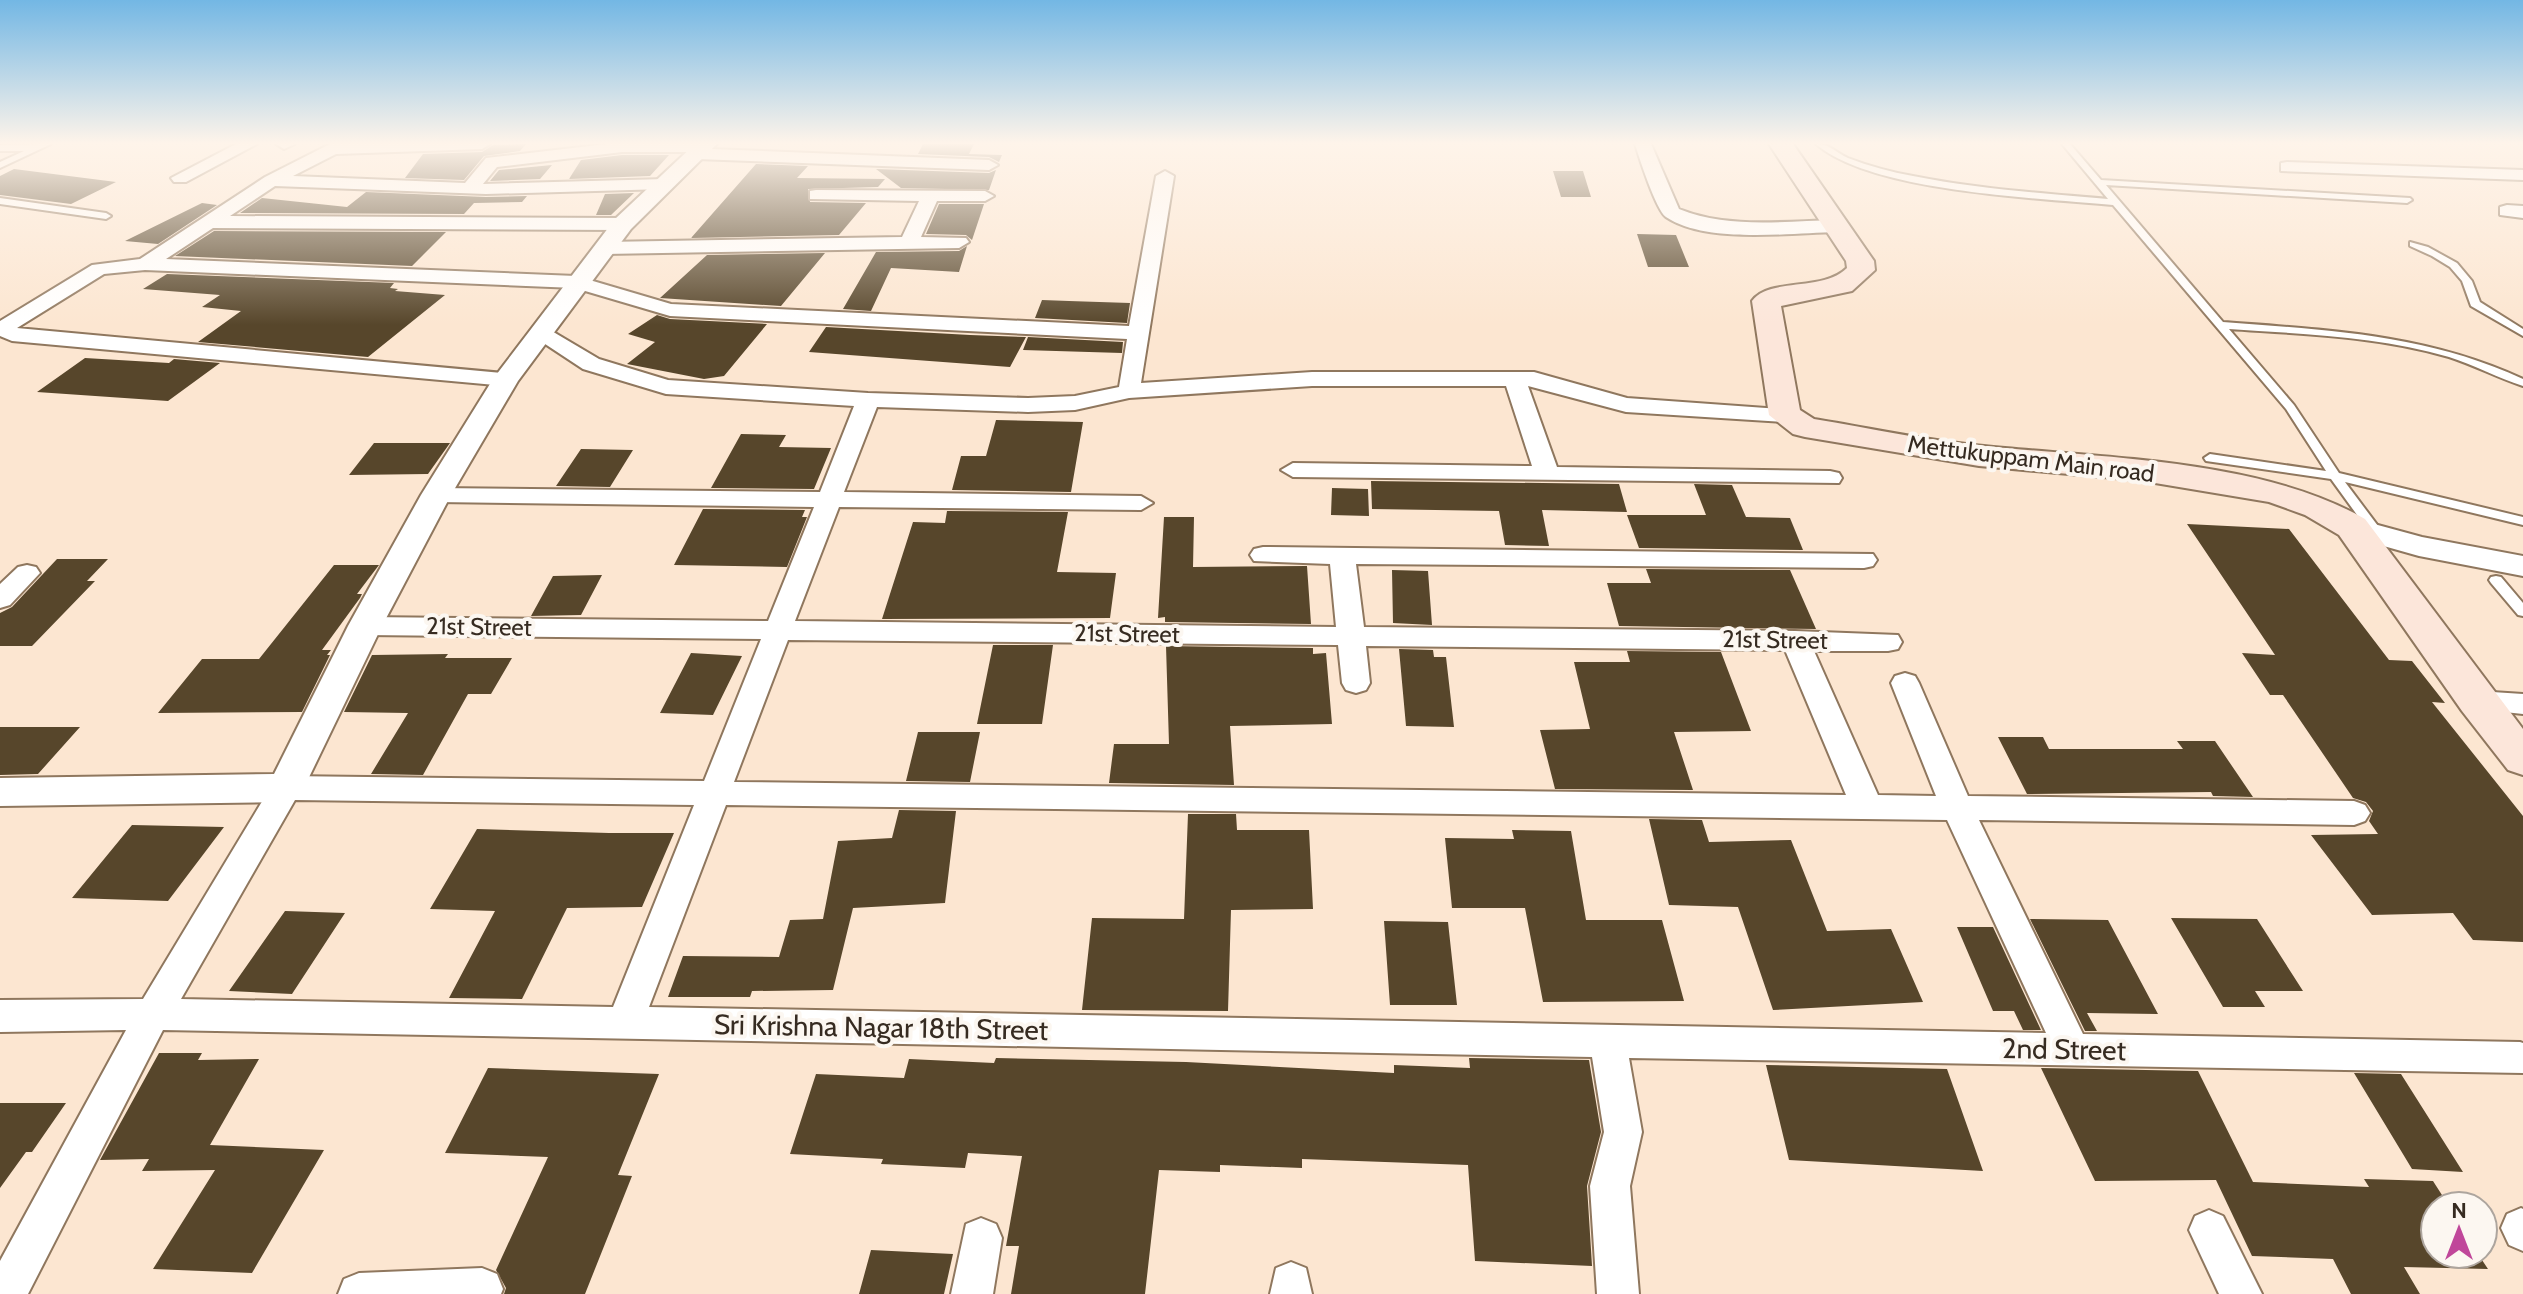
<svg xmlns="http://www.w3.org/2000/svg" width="2523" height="1294" font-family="Cabin,sans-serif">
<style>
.building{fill:#57462b}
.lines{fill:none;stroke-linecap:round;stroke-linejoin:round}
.service-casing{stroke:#8f775e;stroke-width:4}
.minor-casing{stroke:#8f775e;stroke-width:4}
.tertiary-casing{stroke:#8f775e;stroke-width:4}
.secondary-casing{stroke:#8f775e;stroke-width:4}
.service{fill:#fff;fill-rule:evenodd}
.minor{fill:#fff;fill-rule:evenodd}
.tertiary{fill:#fff;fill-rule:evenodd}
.secondary{fill:#fce6da;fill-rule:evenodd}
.labels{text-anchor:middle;stroke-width:8;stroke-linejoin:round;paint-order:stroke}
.street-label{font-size:24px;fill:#362b21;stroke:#fcf7f1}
.near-street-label{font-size:28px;fill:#362b21;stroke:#fcf7f1}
</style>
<rect width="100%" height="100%" fill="#fce6d1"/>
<path class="building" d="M526 144 520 151 484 156 464 180 405 178 423 154 482 152 493 145Z
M923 144H974L969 154 1002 155 999 162 989 157 918 154Z
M622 155H669L650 176 569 179 581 160Z
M756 164 808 166 797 178 885 179 878 187 808 189 810 202 866 203 839 235 691 238Z
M552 165 540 179 490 181 499 170Z
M14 169 116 182 71 204 0 195V176Z
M876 169 989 173 996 170 989 190 901 188Z
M1553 171H1583L1591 197H1561Z
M366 192 486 197 527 196 522 202 474 203 464 214 240 213 262 198 347 207Z
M634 193 611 215H596L605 194Z
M202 203 217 205 158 244 125 241Z
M939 204H984L972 240 966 235 926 234Z
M214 231 446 232 412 266 175 256Z
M1637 234 1676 235 1689 267H1648Z
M967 246 959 272 891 268 871 311 843 309 876 252 959 251Z
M825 253 781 306 660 298 707 255Z
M167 274 394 283 390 288 398 289 395 291 445 295 368 357 198 342 241 311 202 307 220 295 143 289Z
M1042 300 1069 301 1130 303 1127 323 1035 318Z
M657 315 670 319 767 324 724 376 704 379 627 364 655 342 628 334Z
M826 327 970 335 1026 337 1010 367 809 352Z
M1028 337 1123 342 1122 353 1023 350Z
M85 358 169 363 174 359 220 363 168 401 37 392Z
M996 420 1083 422 1071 492 952 490 961 456H986Z
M741 434 786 435 779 447 831 448 814 489 711 488Z
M374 443H450L428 474 349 475Z
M581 449 633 450 610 487 556 486Z
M1371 481 1619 484 1627 512 1542 510 1549 546 1505 545 1499 511 1372 509Z
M1694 484 1732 485 1746 517 1790 518 1803 550 1639 548 1627 515H1706Z
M1332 488 1368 489 1369 516 1331 515Z
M703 509 805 510 802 517H807L787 567 674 565Z
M947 511 1068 512 1057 572 1116 573 1110 618 882 619 913 522 945 523Z
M1164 517H1194L1193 567 1307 566 1311 624 1165 622V617L1158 618Z
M2187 524 2289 529 2389 660 2412 661 2445 703 2432 702 2523 816V942L2473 940 2453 913 2372 915 2311 835 2378 834 2369 821 2373 811 2366 802 2353 798 2283 695H2270L2242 653 2275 655Z
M57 559H108L87 581H95L32 646H0V613L12 607Z
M334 565H379L357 594H362L360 598 322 650H331L327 655H330L302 712 158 713 202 659H259Z
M1646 569 1790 570 1816 629 1619 626 1607 583H1651Z
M1392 570 1428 571 1432 625 1393 623Z
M602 575 581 615 531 616 553 576Z
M993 645H1053L1042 724H977Z
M1166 646 1313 648V654L1326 653 1332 724 1230 726 1234 785 1109 783 1114 744H1169Z
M1399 649 1433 650 1434 657H1446L1454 727 1406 726Z
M1627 651 1721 652 1751 731 1674 732 1693 790 1555 789 1540 730 1590 729 1574 662H1630Z
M691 653 742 656 713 715 660 713Z
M448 654 445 658H512L491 694H468L423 775 371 774 408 713 344 712 372 655Z
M0 727H80L38 774 0 775Z
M918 732H980L970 782 906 781Z
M1998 737H2043L2049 749H2183L2177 741H2215L2253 797 2213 796 2211 792 2027 794Z
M899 810 956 811 945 903 853 908 833 990 752 991 750 997H668L683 956 779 957 790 920 823 919 838 841 892 838Z
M1188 814H1236L1237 830H1309L1313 909 1231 910 1228 1011 1082 1010 1092 918 1184 919Z
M1649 819 1702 820 1709 842 1791 840 1827 931 1891 929 1923 1002 1773 1010 1738 907 1669 905Z
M132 825 224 827 168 901 72 898Z
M477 829 609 833H674L642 907 567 908 522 999 449 998 495 911 430 909Z
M1512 830 1571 831 1586 920H1662L1684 1001 1543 1002 1525 908H1452L1445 838 1514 839Z
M285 911 345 913 292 994 229 991Z
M2171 918 2257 919 2303 991H2255L2265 1007H2223Z
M2030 919 2108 920 2158 1014 2087 1013 2097 1031H2085Z
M1384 921 1448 922 1457 1005H1390Z
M1957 927H1993L2041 1030H2023L2014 1011H1993Z
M159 1053H202L198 1060 259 1059 210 1145 324 1150 252 1273 153 1269 215 1170 142 1171 149 1159 100 1160Z
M996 1058 1186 1062 1394 1073V1065L1470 1068 1469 1058 1589 1060 1601 1132 1587 1186 1592 1266 1475 1261 1468 1165 1302 1159V1168L1220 1165V1172L1159 1170 1145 1294H1011L1019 1246H1006L1022 1156 968 1153 965 1168 881 1164 883 1159 790 1154 816 1074 904 1078 909 1059 994 1063Z
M1766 1065 1947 1069 1983 1171 1789 1160Z
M488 1068 659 1074 618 1175 632 1176 585 1294H504L506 1288 496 1270 548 1157 445 1153Z
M2041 1068 2198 1071 2253 1182 2369 1187 2364 1179 2433 1181 2449 1206H2435V1254H2478L2488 1269 2404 1267 2420 1294H2351L2333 1259 2252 1256 2216 1180 2095 1181Z
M2354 1073 2401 1074 2463 1172 2412 1169Z
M0 1103H66L32 1152H26L0 1188Z
M871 1250 953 1254 944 1294H859Z"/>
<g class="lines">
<g class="service-casing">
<path id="service" d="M40 144H51L0 168V162L24 151H0V145Z
M1816 144C1829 143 1836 153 1848 158 1869 166 1891 172 1913 176 1977 189 2043 193 2108 199L2062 144H2070L2101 180 2410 198 2412 200 2407 203 2106 185 2223 322C2328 330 2426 334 2523 379V386C2498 378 2474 365 2449 357 2378 336 2302 334 2229 329L2294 405 2339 473 2523 517V525L2345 482 2384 534 2378 538 2373 537 2331 479 2206 461 2204 458 2210 454 2326 471 2286 409 2113 205C2038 198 1871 192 1816 144Z
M0 198 106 213 111 216 106 219 0 204Z
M2410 242 2428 247 2457 263 2472 281 2480 302 2523 329V336L2471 306 2462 281 2450 267 2432 256 2410 246Z
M2496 576 2501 577 2523 603V616L2518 615 2491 583 2489 580 2491 577Z"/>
</g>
<g class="minor-casing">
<path id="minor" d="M236 144H257L186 182H174L171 178Z
M276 144H295L284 149Z
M330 144H490L482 149 336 154 293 176 465 183 486 158 607 144H710L711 149 989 160 998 165 989 170 697 159 691 158 690 152H622L497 167 483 184 665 179 674 184 665 189 486 194 275 186 230 216 623 218 632 224 623 230 213 228 166 259 576 276 671 304 1129 326 1156 176 1165 171 1174 176 1141 383 1312 372H1534L1627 398 1793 410 1796 415 1793 420 1785 422 1626 412 1528 386 1557 467 1830 471 1839 473 1842 478 1839 483 1293 477 1281 470 1293 463 1532 466 1506 386H1312L1129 398 1075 410 1028 412 877 407 844 492 1141 496 1153 503 1141 510 839 507 795 621 1336 627 1330 564 1254 561 1250 555 1254 549 1263 547 1873 554 1877 560 1873 566 1864 568 1356 564 1364 627 1795 631 1898 635 1902 642 1898 649 1888 651H1814L1878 795 1936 796 1891 683 1895 676 1905 673 1915 676 1919 683 1968 796 2354 801 2365 805 2370 813 2365 821 2354 825 1979 820 2083 1034 2520 1042 2523 1043V1073L1629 1058 1642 1132 1630 1186 1639 1294H1597L1590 1186 1604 1132 1592 1057 163 1030 28 1294H0V1261L126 1030 0 1032V1000L143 999 275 780 286 776 704 781 761 639 365 635 355 632 351 626 355 620 365 617 768 621 814 507 436 502 424 495 436 488 820 492 854 406 666 394 583 369 536 338 532 334 536 330H550L599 359 668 380 868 393 1028 398 1075 396 1119 387 1127 339 670 316 575 288 145 270 104 274 17 328 514 374 517 379 514 384 506 386 12 341 0 336V321L92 265 140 259 265 177ZM788 640 1338 645 1342 683 1346 690 1356 693 1366 690 1370 683 1366 646 1785 650 1846 795 734 782ZM295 800 694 805 613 1007 181 999ZM726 805 1947 820 2046 1033 649 1007Z
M1635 144H1651L1679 209C1729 229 1783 221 1836 220L1845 226 1836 232C1790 233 1706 244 1666 217 1656 210 1639 157 1635 144Z
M2287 162 2523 170V180L2281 171V163Z
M816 190 985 191 994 196 985 201H937L921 237 966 238 969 242 959 248 604 254 594 248 604 242 902 237 919 201 810 199V191Z
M2507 205 2523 206V218L2500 215V207Z
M27 565 36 567 40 573 10 605 0 608V584L18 567Z
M2477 691 2523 694V714L2467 708 2462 701 2467 694Z
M2521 1208 2523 1209V1251L2509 1245 2501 1228 2507 1214Z
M2209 1210 2223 1216 2262 1294H2219L2189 1230 2195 1216Z
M981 1218 996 1224 1002 1238 993 1294H951L966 1224Z
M1291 1262 1306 1268 1312 1294H1270L1276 1268Z
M482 1268 497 1274 503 1289 501 1294H338L344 1279 359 1273Z"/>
</g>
<g class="tertiary-casing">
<path id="tertiary" d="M695 144H717L631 229 518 381 451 495 382 626 299 798 286 802 0 806V778L274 774 348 626 421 495 493 379 615 219Z
M2352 518 2422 537 2523 556V576L2419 556 2341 534 2337 527 2341 520Z"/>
</g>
<g class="secondary-casing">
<path id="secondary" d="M1769 144H1793L1874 261 1875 270 1852 291 1781 306 1800 410 1814 419C1870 428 1927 441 1984 446 2102 458 2261 459 2365 519L2523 729V775L2508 770 2462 711 2339 535 2305 515 2269 502 2137 480 1979 466 1805 437 1793 434 1769 415 1752 301C1769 277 1823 292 1847 268L1846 261Z"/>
</g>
<use href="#service" class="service"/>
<use href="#minor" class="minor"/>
<use href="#tertiary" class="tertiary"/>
<use href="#secondary" class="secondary"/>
</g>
<linearGradient id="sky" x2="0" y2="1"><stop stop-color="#73b7e4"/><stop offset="0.44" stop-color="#fef4ea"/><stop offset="1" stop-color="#fef4ea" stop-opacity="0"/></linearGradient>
<rect width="2523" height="325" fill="url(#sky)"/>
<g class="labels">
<g class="street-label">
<text transform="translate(2031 459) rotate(7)" y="8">Mettukuppam Main road</text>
<text transform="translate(479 627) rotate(1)" y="8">21st Street</text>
<text transform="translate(1127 634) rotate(1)" y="8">21st Street</text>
<text transform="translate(1775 640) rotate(1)" y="8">21st Street</text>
</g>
<g class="near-street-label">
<text transform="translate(881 1027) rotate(1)" y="10">Sri Krishna Nagar 18th Street</text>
<text transform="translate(2064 1049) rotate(1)" y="10">2nd Street</text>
</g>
</g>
<g transform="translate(2459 1230)"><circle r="38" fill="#fcf7f1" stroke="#ada59e" stroke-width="2"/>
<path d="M0-6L14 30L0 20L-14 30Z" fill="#c0479a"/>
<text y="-12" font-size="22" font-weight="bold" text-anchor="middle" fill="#362b21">N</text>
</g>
</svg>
